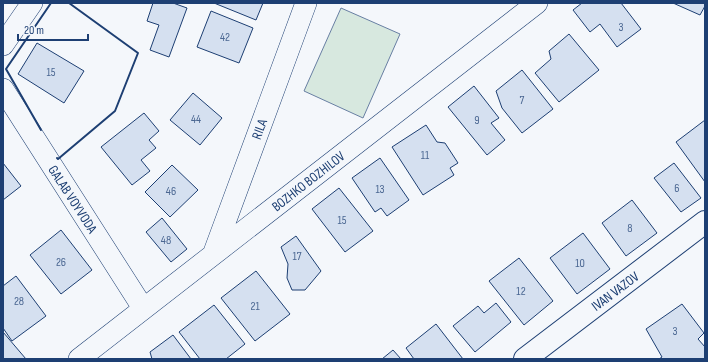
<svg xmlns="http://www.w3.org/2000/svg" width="708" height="362" font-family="'Sofia Sans Condensed',sans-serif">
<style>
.green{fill:#d7e8df;stroke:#687fa3}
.building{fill:#d5e0f0;stroke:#1d3f73}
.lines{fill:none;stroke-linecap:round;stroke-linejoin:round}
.minor-casing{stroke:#1d3f73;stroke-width:22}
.primary-casing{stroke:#1d3f73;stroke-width:24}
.minor{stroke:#f4f7fb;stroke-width:21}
.primary{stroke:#f4f7fb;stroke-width:22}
.wall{stroke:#1d3f73;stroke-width:2}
.labels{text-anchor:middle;stroke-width:3;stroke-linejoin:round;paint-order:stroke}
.number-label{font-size:12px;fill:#4b6792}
.street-label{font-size:14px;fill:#1d3f73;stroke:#f4f7fb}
</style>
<rect width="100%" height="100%" fill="#f4f7fb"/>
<path class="green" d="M341 8 400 34 363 118 304 91Z"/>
<path class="building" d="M153 3H173L187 8 169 57 150 50 159 25 147 21Z
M214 3H263L256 20Z
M582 3H621L641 29 617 47 600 24 590 32 573 10Z
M673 3H705V6L700 15Z
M211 11 253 28 239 63 197 47Z
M569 34 599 70 559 102 535 73 551 59 549 51Z
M37 43 84 71 64 103 18 74Z
M522 70 553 109 522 133 502 108 496 91Z
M474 86 499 118 491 123 505 140 487 155 448 107Z
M193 93 222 118 200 145 170 120Z
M144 113 159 131 149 140 156 148 141 160 150 171 132 185 101 147Z
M705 120V182L676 142Z
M426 125 437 142 445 143 458 163 450 168 454 175 423 195 392 147Z
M380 158 409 200 387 216 381 208 375 212 352 178Z
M3 163 21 186 3 200Z
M674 163 701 198 681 212 654 178Z
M172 165 198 190 170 217 145 192Z
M339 188 373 231 345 252 312 209Z
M632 200 657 233 626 256 602 223Z
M162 218 187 249 171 262 146 232Z
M61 230 92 270 61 294 30 255Z
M583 233 610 269 577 294 550 258Z
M296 236 321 271 305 290H292L287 278 288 264 281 247Z
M519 258 553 301 524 325 489 281Z
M256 271 290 314 255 341 221 298Z
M16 276 46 316 12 341 3 328V286Z
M496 303 511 322 475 352 453 326 478 306 484 313Z
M682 304 704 333 698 339 705 347V359H659L662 357 646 329Z
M214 305 245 344 226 359H200L179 332Z
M436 324 463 359H414L406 348Z
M3 332 26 359H5L3 357Z
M173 335 191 359H152L150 352Z
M393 350 401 359H382Z"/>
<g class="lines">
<g class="minor-casing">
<path id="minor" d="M3 45 32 3
M3 89 143 308
M213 255 306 3
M79 359 537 3"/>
</g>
<g class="primary-casing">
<path id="primary" d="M525 359 705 222"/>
</g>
<use href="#minor" class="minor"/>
<use href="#primary" class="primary"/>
<path class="wall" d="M41 130 6 69 51 3
M57 158 58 159 115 111 138 53 69 3"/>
</g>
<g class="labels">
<g class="number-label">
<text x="621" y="31">3</text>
<text x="225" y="41">42</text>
<text x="51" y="76">15</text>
<text x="522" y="104">7</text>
<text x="196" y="123">44</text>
<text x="477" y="124">9</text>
<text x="425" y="159">11</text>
<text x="677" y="192">6</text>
<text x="380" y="193">13</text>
<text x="171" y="195">46</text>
<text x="342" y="224">15</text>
<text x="630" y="232">8</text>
<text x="166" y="244">48</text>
<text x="297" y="260">17</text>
<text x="61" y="266">26</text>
<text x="580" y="267">10</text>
<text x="521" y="295">12</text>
<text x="19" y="305">28</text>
<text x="255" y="310">21</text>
<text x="675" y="335">3</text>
</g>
<g class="street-label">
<text transform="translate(259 129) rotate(-70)" y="5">RILA</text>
<text transform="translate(308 181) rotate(-38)" y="5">BOZHKO BOZHILOV</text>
<text transform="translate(73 199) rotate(57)" y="5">GALAB VOYVODA</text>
<text transform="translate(615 291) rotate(-37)" y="5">IVAN VAZOV</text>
</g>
</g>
<rect width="708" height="362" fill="none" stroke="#1d3f73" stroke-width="8"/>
<path d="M18 34v6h70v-6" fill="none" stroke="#1d3f73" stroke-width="2"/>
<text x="24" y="34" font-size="12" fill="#1d3f73" stroke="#f4f7fb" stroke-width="3" paint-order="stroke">20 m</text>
</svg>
